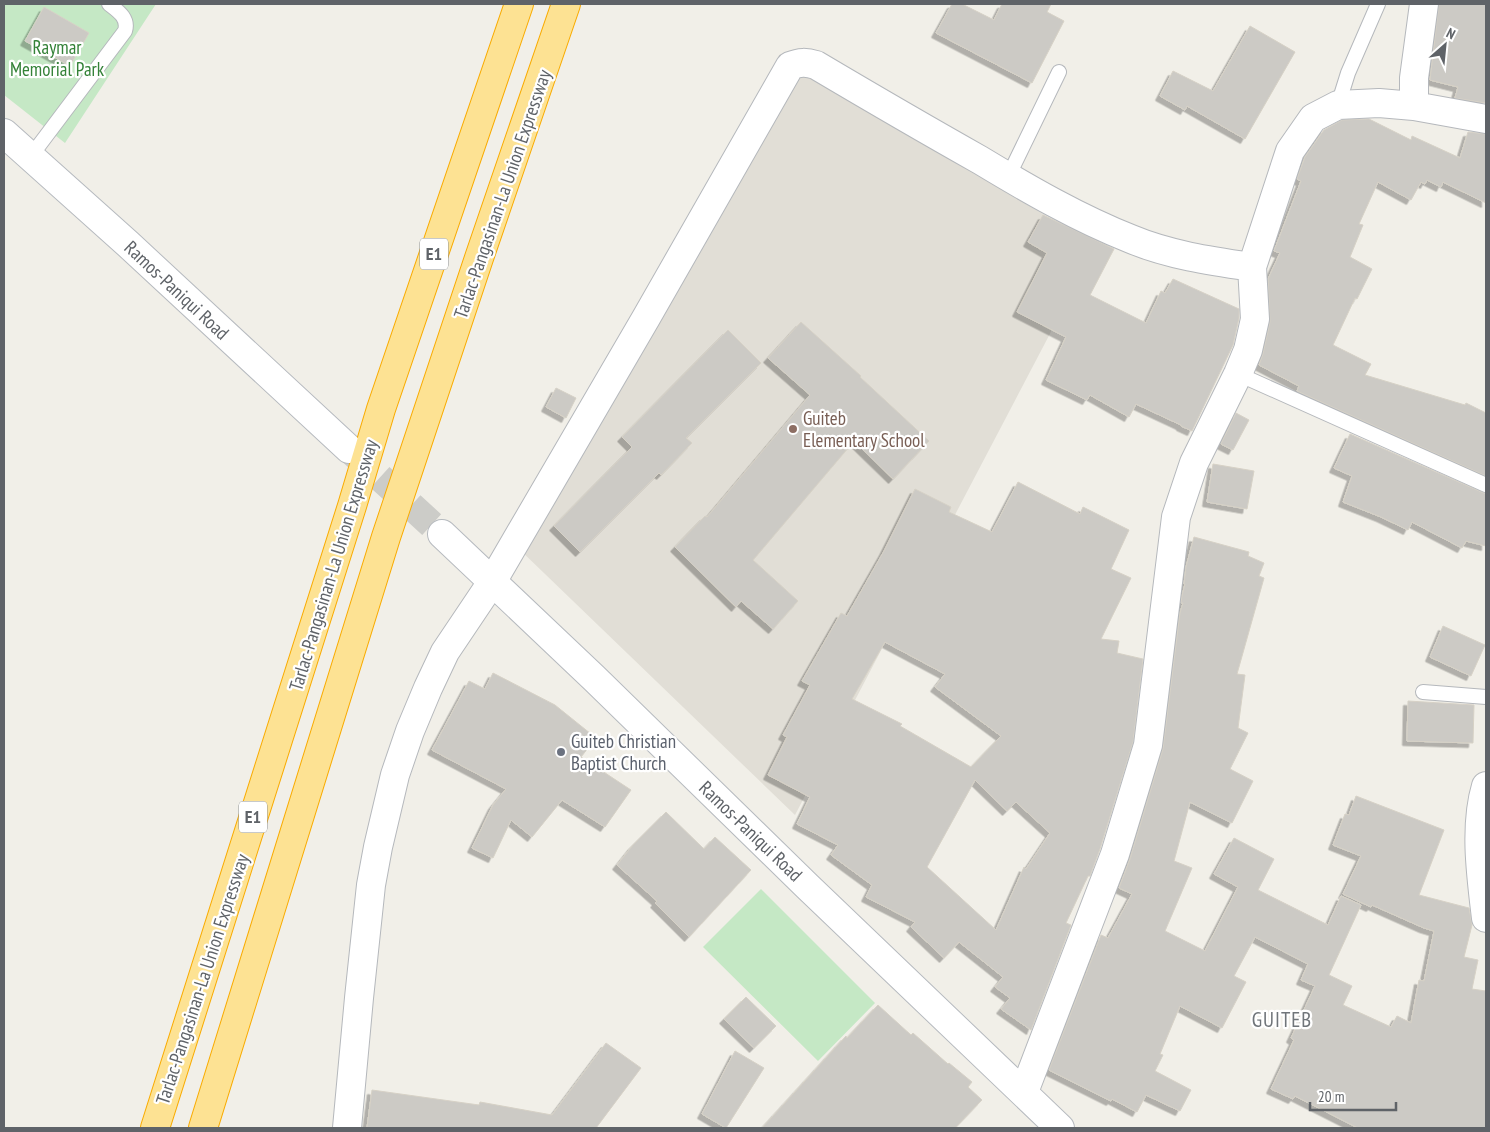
<svg xmlns="http://www.w3.org/2000/svg" width="1490" height="1132" font-family="'PT Sans Narrow',sans-serif">
<style>
.education{fill:#e1ded6}
.green{fill:#c5e8c5}
.building{fill:#cccac5;stroke:#d6d1c6;fill-rule:evenodd;filter:url(#shadow)}
.lines{fill:none;stroke-linecap:round;stroke-linejoin:round}
.secondary-tunnel{stroke:#ccccc8;stroke-width:28;stroke-dasharray:28 14;stroke-linecap:butt}
.service-casing{stroke:#b5b8bc;stroke-width:16}
.minor-casing{stroke:#b5b8bc;stroke-width:30}
.secondary-casing{stroke:#b6babf;stroke-width:30}
.motorway-casing{stroke:#f9ab00;stroke-width:30}
.service{stroke:#fff;stroke-width:14}
.minor{stroke:#fff;stroke-width:28}
.secondary{stroke:#fff;stroke-width:28}
.motorway{stroke:#fde293;stroke-width:28}
.education-dot{fill:#8d6e63;stroke:#fff;stroke-width:2}
.worship-dot{fill:#6b7280;stroke:#fff;stroke-width:2}
.labels{text-anchor:middle;stroke-width:4.5;stroke-linejoin:round;paint-order:stroke}
.shield{fill:#fff;stroke:#8f9295;stroke-width:1}
.shield-label{font-size:18px;font-weight:bold;fill:#5f6368}
.park-label{font-size:19px;fill:#348238;stroke:#fff}
.street-label{font-size:19px;fill:#5f6368;stroke:#fff}
.education-label{font-size:19px;fill:#785e54;stroke:#fff;text-anchor:start}
.worship-label{font-size:19px;fill:#5b616d;stroke:#fff;text-anchor:start}
.quarter-label{font-size:21px;letter-spacing:1px;fill:#70757a;stroke:#fff}
</style>
<defs>
<filter id="shadow"><feDropShadow dx="-4.5" dy="4.5" stdDeviation="0" flood-color="#0004"/></filter>
</defs>
<rect width="100%" height="100%" fill="#f1efe8"/>
<path class="education" d="M811 75 1096 246 947 530 887 639 795 815 517 547 788 78Z"/>
<path class="green" d="M4 4H156L65 143 4 95Z
M761 889 875 1003 818 1061 703 947Z"/>
<path class="building" d="M952 4H962L994 20 1002 4H1051L1047 12 1064 21 1032 83 936 33Z
M1439 4H1486V103L1455 98 1458 87 1430 80Z
M44 7 89 33 70 66 25 41Z
M1250 26 1295 52 1245 139 1187 106 1185 110 1160 96 1173 71 1213 91Z
M1369 119 1411 140 1412 136 1460 158 1468 132 1486 134V203L1443 182 1441 187 1427 180 1425 184 1421 182 1411 200 1378 182 1359 224 1363 225 1350 257 1372 269 1357 299 1355 298 1333 345 1371 364 1365 375 1465 405 1466 403 1486 413V476L1297 391 1299 386 1259 365 1263 354 1270 322 1268 279 1280 253 1274 251 1301 181 1297 179 1305 157 1324 130 1342 120Z
M1043 215 1114 249 1090 295 1146 323 1161 291 1165 293 1173 279 1239 309V318L1233 345 1192 431 1181 426V425L1136 404 1129 417 1090 395 1087 400 1046 380 1066 337 1017 312 1047 253 1028 242Z
M801 322 861 376 860 377 929 441 893 479 854 441 753 560 798 601 773 629 741 601 736 607 675 547 705 516 707 517 810 395 768 358Z
M728 330 761 363 686 438 692 443 661 475 659 473 580 552 554 526 632 447 622 437Z
M556 388 576 398 566 418 546 407Z
M1236 413 1249 420 1233 450 1221 444Z
M1350 434 1486 494V546L1466 541 1462 548 1412 522 1408 530 1381 517 1343 502 1352 476 1334 468Z
M1213 464 1254 471 1247 509 1207 502Z
M1018 482 1080 514 1083 507 1129 530 1111 569 1131 578 1101 639 1119 641 1117 653 1143 659 1133 742 1100 849 1090 876H1088L1066 923 1071 925 1031 1030 1001 1009 1010 998 995 987 1003 977 959 942 944 958 911 927 915 922 866 897 872 885 831 855 838 845 797 824 810 797 768 775 787 737 783 735 810 685 802 681 841 613 847 616 884 551 915 489 951 507 949 512 992 532ZM885 642 945 674 935 687 1001 736 971 767 900 726 902 724 852 699ZM975 780 1007 811 1016 802 1050 833 1026 869 1024 867 996 930 927 867Z
M1194 537 1249 552 1248 556 1264 563 1259 576 1264 578 1237 674 1245 675 1238 728 1248 733 1230 769 1253 781 1232 823 1190 802 1174 861 1192 868 1165 931 1205 951 1238 887 1214 874 1234 838 1274 859 1258 890 1328 925 1341 896 1361 905 1329 975 1352 986 1343 1005 1391 1027 1397 1016 1411 1023 1419 980 1424 981 1434 931 1424 928 1372 905 1371 907 1343 894 1361 856 1333 845 1345 814 1349 815 1356 796 1444 830 1419 895 1469 908 1472 925 1464 957 1478 960 1472 989 1486 991V1128H1358L1295 1096 1293 1099 1271 1089 1294 1040 1291 1038 1315 986 1301 980 1308 964 1255 937 1234 976 1246 982 1222 1028 1180 1006 1160 1054 1163 1055 1155 1071 1191 1090 1180 1111 1146 1095 1137 1112 1112 1099 1111 1101 1049 1070 1101 935 1108 938 1132 894 1119 888 1130 859 1163 749 1180 613 1183 603H1181L1182 596 1185 584H1184L1186 567Z
M1443 626 1485 645 1471 676 1430 657Z
M493 673 555 705 596 738 581 757 631 790 605 827 562 800 532 837 511 820 493 858 472 848 493 805 506 789 432 750 469 681 485 689Z
M1408 701 1474 705 1473 743 1407 741Z
M666 812 704 849 715 837 751 870 689 937 655 903 657 901 617 865 633 845Z
M746 997 776 1026 754 1048 724 1019Z
M878 1005 911 1035 913 1033 948 1064 949 1063 972 1082 968 1087 982 1100 955 1128H762L836 1047 846 1036 847 1038Z
M606 1043 641 1068 596 1128H367L372 1090 479 1105 480 1102 552 1115Z
M735 1051 764 1068 726 1128 702 1114Z"/>
<g class="lines">
<path class="secondary-tunnel" d="M349 449 442 534"/>
<g class="service-casing">
<path id="service" d="M1338 105 1348 73 1378 4
M31 156 125 31C129 18 118 11 109 4
M1008 177 1059 72
M1238 374 1486 485
M1423 692 1486 697"/>
</g>
<g class="minor-casing">
<path id="minor" d="M1414 106V78L1424 4
M1486 786C1474 826 1481 876 1486 918
M1024 1092 1115 854 1148 745 1176 517 1194 463 1238 374 1248 350 1255 319 1252 267 1290 151 1313 118 1338 105 1379 103 1414 106 1486 119
M347 1128 359 998 371 885 378 847 395 775 410 731 428 688 445 652 492 582 646 318 790 66C800 62 806 62 816 65 870 97 925 129 980 160 1028 189 1078 218 1131 239 1169 255 1211 261 1252 267"/>
</g>
<g class="secondary-casing">
<path id="secondary" d="M4 133 128 244 349 449
M442 534 594 678 807 886 1060 1128"/>
</g>
<g class="motorway-casing">
<path id="motorway" d="M155 1128 352 506 381 409 519 4
M203 1128 386 537 479 258 566 4"/>
</g>
<use href="#service" class="service"/>
<use href="#minor" class="minor"/>
<use href="#secondary" class="secondary"/>
<use href="#motorway" class="motorway"/>
</g>
<circle class="education-dot" cx="793" cy="429" r="5"/>
<circle class="worship-dot" cx="561" cy="752" r="5"/>
<g class="labels">
<g class="shield">
<rect x="420" y="238.5" width="28" height="31" rx="4"/>
<rect x="239" y="801.5" width="28" height="31" rx="4"/>
</g>
<g class="shield-label">
<text x="434" y="260">E1</text>
<text x="253" y="823">E1</text>
</g>
<g class="park-label">
<text x="57" y="54">Raymar<tspan x="57" dy="22">Memorial Park</tspan></text>
</g>
<g class="street-label">
<text transform="translate(502 194) rotate(-71)" y="7">Tarlac-Pangasinan-La Union Expressway</text>
<text transform="translate(177 290) rotate(43)" y="7">Ramos-Paniqui Road</text>
<text transform="translate(333 565) rotate(-73)" y="7">Tarlac-Pangasinan-La Union Expressway</text>
<text transform="translate(751 831) rotate(44)" y="7">Ramos-Paniqui Road</text>
<text transform="translate(202 979) rotate(-72)" y="7">Tarlac-Pangasinan-La Union Expressway</text>
</g>
<g class="education-label">
<text x="803" y="425">Guiteb<tspan x="803" dy="22">Elementary School</tspan></text>
</g>
<g class="worship-label">
<text x="571" y="748">Guiteb Christian<tspan x="571" dy="22">Baptist Church</tspan></text>
</g>
<g class="quarter-label">
<text x="1282" y="1027">GUITEB</text>
</g>
</g>
<rect width="1490" height="1132" fill="none" stroke="#5f6368" stroke-width="10"/>
<g transform="translate(1445 45) rotate(27)" stroke="#ffffff" stroke-width="4" paint-order="stroke">
<path d="M0-4L9 19L0 12L-9 19Z" fill="#5f6368"/>
<text y="-8" font-size="14" font-weight="bold" text-anchor="middle" fill="#5f6368">N</text>
</g>
<path d="M1310 1102v8h86v-8" fill="none" stroke="#5f6368" stroke-width="2.5"/>
<text x="1318" y="1102" font-size="15" fill="#5f6368" stroke="#ffffff" stroke-width="4" paint-order="stroke">20 m</text>
</svg>
